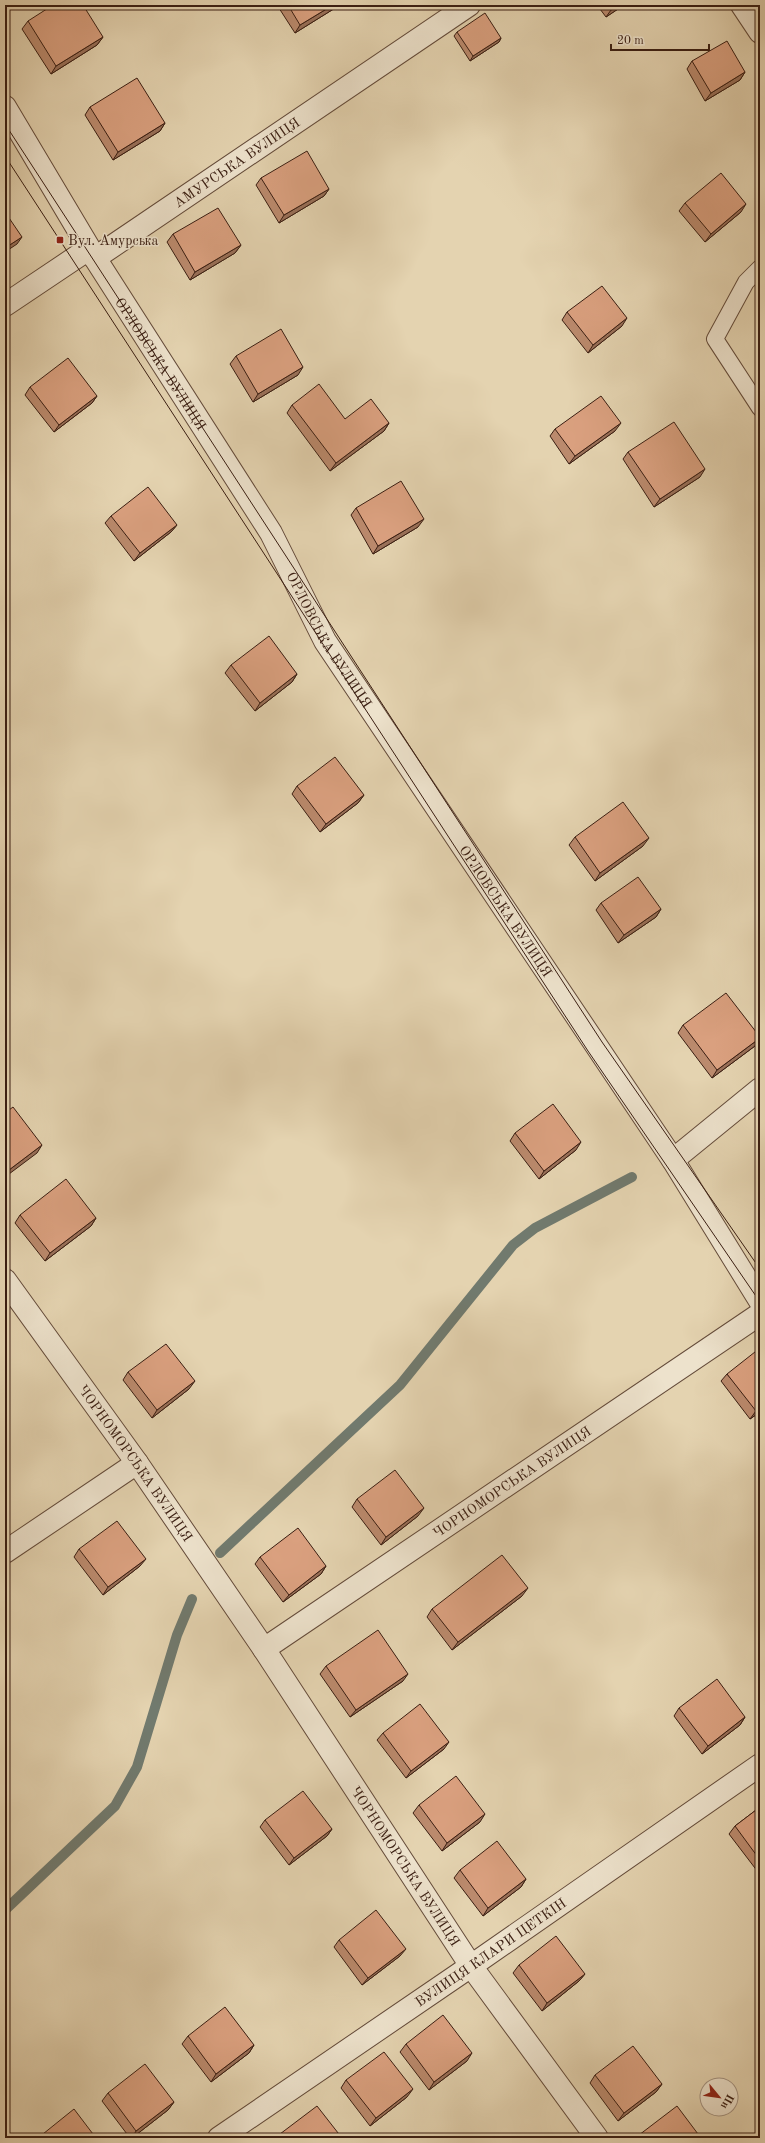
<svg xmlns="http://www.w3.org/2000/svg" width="765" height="2143" font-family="'Old Standard TT',serif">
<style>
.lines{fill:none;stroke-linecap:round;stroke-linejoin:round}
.stream{stroke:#717a6e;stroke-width:10}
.service-casing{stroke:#644b3a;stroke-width:18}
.minor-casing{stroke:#644b3a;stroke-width:24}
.service{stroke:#ede2cc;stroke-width:16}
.minor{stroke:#ede2cc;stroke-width:22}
.tram{stroke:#3a1e12;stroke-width:1}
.wall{fill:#bb8a6d;stroke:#3a1e12}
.shaded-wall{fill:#997059;stroke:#3a1e12}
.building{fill:#daa07f;stroke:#3a1e12}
.poi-dot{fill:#8f2418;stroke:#ede2cc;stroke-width:1.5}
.labels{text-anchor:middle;stroke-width:3;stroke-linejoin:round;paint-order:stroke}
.street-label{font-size:14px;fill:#3a1e12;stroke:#ede2cc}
.poi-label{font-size:14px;fill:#3a1e12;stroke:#ede2cc;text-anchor:start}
</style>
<rect width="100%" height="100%" fill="#e4d3b0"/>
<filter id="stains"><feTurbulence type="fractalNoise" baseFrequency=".005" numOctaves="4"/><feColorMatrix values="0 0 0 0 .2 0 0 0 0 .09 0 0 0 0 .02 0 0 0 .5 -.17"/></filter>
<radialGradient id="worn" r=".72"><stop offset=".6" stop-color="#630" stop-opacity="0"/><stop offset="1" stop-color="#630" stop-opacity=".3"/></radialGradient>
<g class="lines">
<path class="stream" d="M220 1553 400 1385 513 1245 535 1228 632 1177
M5 1910 115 1806 137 1767 177 1635 192 1599"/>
<g class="service-casing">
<path id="service" d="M760 268 746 282 715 339 760 408"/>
</g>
<g class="minor-casing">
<g id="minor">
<path d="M742 5 760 32"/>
<path id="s1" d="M5 107 95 258 271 533 325 641 673 1160 760 1301"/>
<path id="s2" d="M5 305 87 250 95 258 469 5"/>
<path d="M673 1160 760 1089"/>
<path id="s3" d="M5 1280 137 1463 264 1649 471 1966 597 2138"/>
<path d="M5 1552 137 1463"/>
<path id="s4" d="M264 1649 760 1314"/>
<path id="s5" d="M219 2138 471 1966 760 1765"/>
</g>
</g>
<use href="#service" class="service"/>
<use href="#minor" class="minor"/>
<g class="tram">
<path id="s6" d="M5 124 602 1042 760 1269"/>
<path d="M5 156 588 1051 760 1302"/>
</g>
</g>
<path class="wall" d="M277 5H340L295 33Z
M597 5H624L606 17Z
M28 21 103 37 97 45 51 74 22 29Z
M457 32 501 38 499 42 470 61 454 36Z
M692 61 745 72 740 80 705 101 687 69Z
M90 107 165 123 160 131 113 160 85 115Z
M261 178 329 189 324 196 279 223 256 185Z
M685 203 741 212 705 242 679 211Z
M173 234 241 245 235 253 190 280 167 242Z
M567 312 622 326 588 353 562 320Z
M236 356 298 375 253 402 230 364Z
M30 387 97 396 92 403 54 432 25 395Z
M292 405 345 419 389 423 384 431 330 471 287 413Z
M555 429 615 431 569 464 550 436Z
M628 452 700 477 654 507 623 459Z
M356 508 418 527 373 554 351 515Z
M111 516 177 525 171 532 134 561 105 523Z
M231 665 297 674 292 682 255 711 225 673Z
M297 786 364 795 358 803 320 832 292 794Z
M575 837 643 846 595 881 569 845Z
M601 903 661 909 656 917 618 943 596 910Z
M683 1025 760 1038 755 1046 712 1078 678 1033Z
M515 1133 576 1150 539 1179 510 1141Z
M20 1215 96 1218 91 1226 45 1261 15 1223Z
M128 1372 189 1389 152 1418 123 1380Z
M727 1374 760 1412 750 1419 721 1381Z
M357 1499 418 1516 381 1545 352 1507Z
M79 1549 140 1566 103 1595 74 1557Z
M260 1557 326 1566 321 1574 283 1602 255 1564Z
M522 1596 452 1650 427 1617 432 1609Z
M326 1666 403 1681 350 1717 320 1674Z
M679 1708 745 1717 740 1725 702 1754 674 1716Z
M383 1733 444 1749 406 1778 377 1740Z
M419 1805 480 1822 442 1851 413 1813Z
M760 1807V1871L758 1872 729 1834 735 1826Z
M265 1820 332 1829 327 1836 289 1865 260 1827Z
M460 1870 526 1879 521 1887 483 1916 454 1878Z
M339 1940 400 1956 362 1985 334 1947Z
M519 1965 585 1974 579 1981 542 2011 513 1973Z
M188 2036 254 2045 249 2053 211 2082 182 2044Z
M406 2044 467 2061 429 2090 400 2052Z
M595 2075 662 2084 656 2092 618 2121 590 2083Z
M346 2080 407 2097 370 2126 341 2088Z
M108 2093 174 2102 168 2110 132 2138H130L102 2101Z
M280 2134 342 2138H277Z
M639 2135 701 2138H637Z"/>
<path class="shaded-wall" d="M333 5H340L295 33 300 25Z
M618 5H624L606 17 611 10Z
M103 37 97 45 51 74 56 66Z
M501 38 499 42 470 61 473 56Z
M745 72 740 80 705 101 711 93Z
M165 123 160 131 113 160 118 152Z
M329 189 324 196 279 223 284 215Z
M746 204 741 212 705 242 711 234Z
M22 237 17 244 5 252V248Z
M241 245 235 253 190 280 195 272Z
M627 318 622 326 588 353 593 345Z
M303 367 298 375 253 402 258 394Z
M97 396 92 403 54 432 59 425Z
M389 423 384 431 330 471 336 463Z
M621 423 615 431 569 464 575 456Z
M705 469 700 477 654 507 660 499Z
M424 519 418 527 373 554 378 546Z
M177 525 171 532 134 561 140 553Z
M297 674 292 682 255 711 260 703Z
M364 795 358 803 320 832 326 824Z
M649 838 643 846 595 881 600 873Z
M661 909 656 917 618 943 624 935Z
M760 1038 755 1046 712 1078 717 1070Z
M581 1142 576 1150 539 1179 544 1171Z
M42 1145 37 1153 5 1177V1173Z
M96 1218 91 1226 45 1261 50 1253Z
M195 1381 189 1389 152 1418 157 1410Z
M760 1408V1412L750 1419 756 1411Z
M424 1508 418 1516 381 1545 386 1537Z
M146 1559 140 1566 103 1595 108 1587Z
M326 1566 321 1574 283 1602 289 1595Z
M528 1588 522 1596 452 1650 458 1642Z
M408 1674 403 1681 350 1717 356 1710Z
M745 1717 740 1725 702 1754 708 1746Z
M449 1742 444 1749 406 1778 411 1771Z
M485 1814 480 1822 442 1851 447 1843Z
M332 1829 327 1836 289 1865 294 1858Z
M526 1879 521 1887 483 1916 488 1908Z
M406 1949 400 1956 362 1985 368 1978Z
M585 1974 579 1981 542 2011 547 2003Z
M254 2045 249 2053 211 2082 216 2074Z
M472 2053 467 2061 429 2090 434 2082Z
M662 2084 656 2092 618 2121 624 2113Z
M413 2089 407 2097 370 2126 376 2118Z
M174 2102 168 2110 132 2138 136 2131Z"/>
<path class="building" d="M53 5H83L103 37 56 66 28 21Z
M288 5H333L300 25Z
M608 5H618L611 10Z
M485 13 501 38 473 56 457 32Z
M727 41 745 72 711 93 692 61Z
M137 78 165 123 118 152 90 107Z
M307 151 329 189 284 215 261 178Z
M721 173 746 204 711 234 685 203Z
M218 208 241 245 195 272 173 234Z
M5 212 22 237 5 248Z
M602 286 627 318 593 345 567 312Z
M281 329 303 367 258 394 236 356Z
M68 358 97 396 59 425 30 387Z
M319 384 345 419 371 399 389 423 336 463 292 405Z
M601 396 621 423 575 456 555 429Z
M674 422 705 469 660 499 628 452Z
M401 481 424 519 378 546 356 508Z
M148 487 177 525 140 553 111 516Z
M269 636 297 674 260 703 231 665Z
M335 757 364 795 326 824 297 786Z
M623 802 649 838 600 873 575 837Z
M638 877 661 909 624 935 601 903Z
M726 993 760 1037V1038L717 1070 683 1025Z
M553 1104 581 1142 544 1171 515 1133Z
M13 1107 42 1145 5 1173V1113Z
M66 1179 96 1218 50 1253 20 1215Z
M166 1344 195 1381 157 1410 128 1372Z
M760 1348V1408L756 1411 727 1374Z
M395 1470 424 1508 386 1537 357 1499Z
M117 1521 146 1559 108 1587 79 1549Z
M298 1528 326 1566 289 1595 260 1557Z
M502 1555 528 1588 458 1642 432 1609Z
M378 1630 408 1674 356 1710 326 1666Z
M717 1679 745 1717 708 1746 679 1708Z
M420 1704 449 1742 411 1771 383 1733Z
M456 1776 485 1814 447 1843 419 1805Z
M303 1791 332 1829 294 1858 265 1820Z
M760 1807V1860L735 1826Z
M497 1841 526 1879 488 1908 460 1870Z
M376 1910 406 1949 368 1978 339 1940Z
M556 1936 585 1974 547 2003 519 1965Z
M225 2007 254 2045 216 2074 188 2036Z
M443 2015 472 2053 434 2082 406 2044Z
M633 2046 662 2084 624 2113 595 2075Z
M384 2052 413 2089 376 2118 346 2080Z
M145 2064 174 2102 136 2131 108 2093Z
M317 2106 342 2138H282L280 2134Z
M677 2106 701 2138H642L639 2135Z
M74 2109 96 2138H38Z"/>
<rect class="poi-dot" x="56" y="236" width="8" height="8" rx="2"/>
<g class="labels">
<g class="street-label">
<text dy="5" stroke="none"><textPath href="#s2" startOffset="281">АМУРСЬКА ВУЛИЦЯ</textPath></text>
<text dy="5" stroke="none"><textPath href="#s6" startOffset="286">ОРЛОВСЬКА ВУЛИЦЯ</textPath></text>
<text dy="5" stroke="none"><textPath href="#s1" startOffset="624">ОРЛОВСЬКА ВУЛИЦЯ</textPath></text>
<text dy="5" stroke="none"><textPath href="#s1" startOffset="948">ОРЛОВСЬКА ВУЛИЦЯ</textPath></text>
<text dy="5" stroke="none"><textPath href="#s3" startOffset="225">ЧОРНОМОРСЬКА ВУЛИЦЯ</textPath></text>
<text dy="5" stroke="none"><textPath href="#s4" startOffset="299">ЧОРНОМОРСЬКА ВУЛИЦЯ</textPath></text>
<text dy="5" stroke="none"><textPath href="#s3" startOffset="710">ЧОРНОМОРСЬКА ВУЛИЦЯ</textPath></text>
<text dy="5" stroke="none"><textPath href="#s5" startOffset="329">ВУЛИЦЯ КЛАРИ ЦЕТКІН</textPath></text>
</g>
<g class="poi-label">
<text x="68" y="245">Вул. Амурська</text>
</g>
</g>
<rect width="765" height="2143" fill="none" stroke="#e4d3b0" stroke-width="20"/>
<rect x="6" y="6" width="753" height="2131" fill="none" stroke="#3a1e12" stroke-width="2"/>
<rect x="10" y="10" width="745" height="2123" fill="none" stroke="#3a1e12"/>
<g transform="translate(719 2097) rotate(119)"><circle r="19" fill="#ede2cc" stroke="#a59482"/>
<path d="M0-3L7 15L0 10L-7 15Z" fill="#8f2418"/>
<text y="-6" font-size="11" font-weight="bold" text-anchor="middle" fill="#3a1e12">Пн</text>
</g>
<path d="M611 44v6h98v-6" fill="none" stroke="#3a1e12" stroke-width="2"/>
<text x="617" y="44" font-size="12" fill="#3a1e12" stroke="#ede2cc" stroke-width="3" paint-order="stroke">20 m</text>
<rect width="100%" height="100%" filter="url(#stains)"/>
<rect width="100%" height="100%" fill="url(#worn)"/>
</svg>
